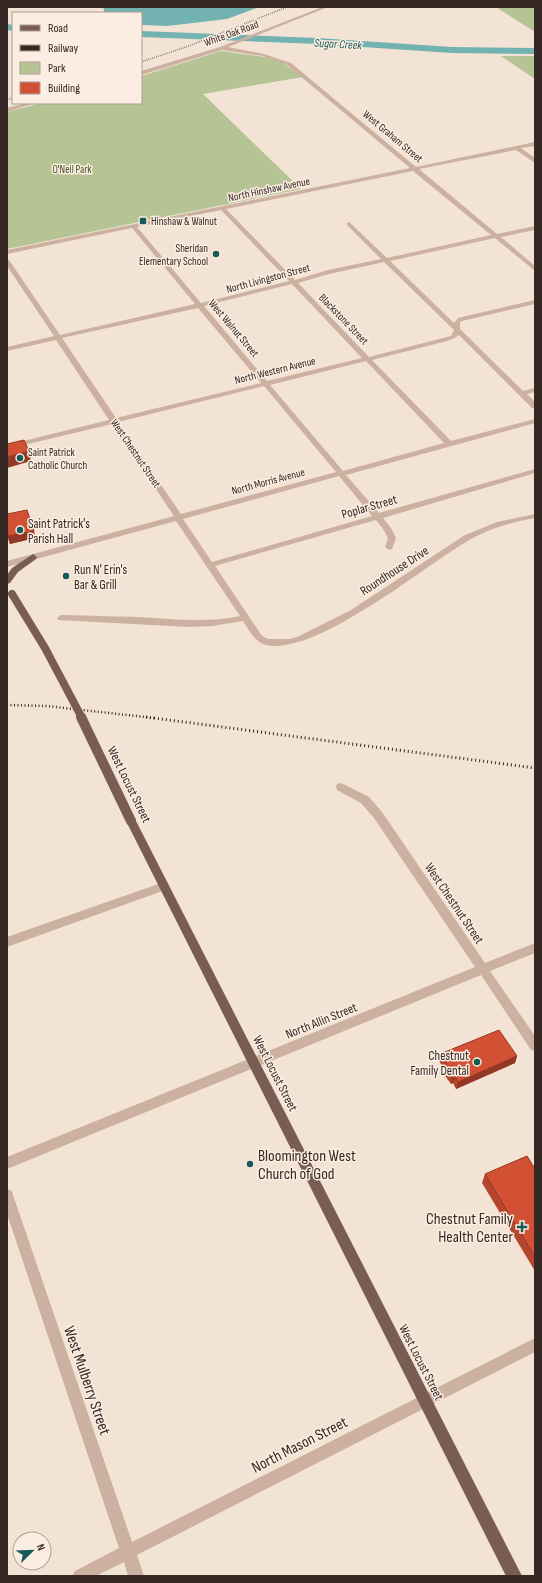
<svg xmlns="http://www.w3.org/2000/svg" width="542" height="1583" font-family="'Sofia Sans Condensed',sans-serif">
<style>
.green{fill:#b6c394}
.water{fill:#72b3b1}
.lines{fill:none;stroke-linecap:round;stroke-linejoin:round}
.river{fill:#72b3b1;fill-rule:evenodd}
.minor{fill:#ccb1a0;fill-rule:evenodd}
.major{fill:#795d53;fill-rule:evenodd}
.rail-far2{stroke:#352824;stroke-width:1.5;stroke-dasharray:0.5 1.5;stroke-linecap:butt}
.rail-far1{stroke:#352824;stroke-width:2.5;stroke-dasharray:1 2.5;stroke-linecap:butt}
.rail{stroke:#352824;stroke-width:3;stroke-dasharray:1 3;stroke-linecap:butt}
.major-bridge-far1{stroke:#795d53;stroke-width:8}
.major-bridge{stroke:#795d53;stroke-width:10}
.wall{fill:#b5452d}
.shaded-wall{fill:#933824}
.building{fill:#d25034;stroke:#933824}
.poi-dot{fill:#165a5a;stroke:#fbede1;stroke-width:1.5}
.labels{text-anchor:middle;stroke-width:3;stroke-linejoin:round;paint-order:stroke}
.far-street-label{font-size:11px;fill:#352824;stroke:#fbede1}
.far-park-label{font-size:11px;fill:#475526;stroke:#fbede1}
.far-poi-label{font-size:11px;fill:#352824;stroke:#fbede1;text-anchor:start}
.far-water-label{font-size:12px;font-style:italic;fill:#165a5a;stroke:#fbede1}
.street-label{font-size:13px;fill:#352824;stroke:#fbede1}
.poi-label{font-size:13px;fill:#352824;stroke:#fbede1;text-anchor:start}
.near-poi-label{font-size:16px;fill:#352824;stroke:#fbede1;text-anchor:start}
.near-street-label{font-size:16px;fill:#352824;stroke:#fbede1}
</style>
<rect width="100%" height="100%" fill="#f3e3d5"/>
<path class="green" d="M496 7H535V32Z
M221 51 266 57 280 61 303 77 203 94 301 189 7 249V112L41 103H141V76Z
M501 56H535V79Z"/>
<path class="water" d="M103 7H259L227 19 167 26 141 25V13H105Z"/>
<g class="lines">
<path class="river" d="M7 24 13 25V31L7 30Z
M141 31 318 38 452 47 535 48V54L452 53 318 44 141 37Z"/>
<path class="minor" d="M322 7H328L228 47 264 54 291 63 416 167 535 142V146L521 148 535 158V163L516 150 419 169 497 234 535 226V230L501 237 535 266V271L495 238 390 261 454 323 458 318 535 300V304L462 321 460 322V329L523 391 535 388V392L527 394 535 402V408H532L459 335 455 338 447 341 372 360 451 441 535 419V423L346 475 379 513 535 469V473L383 518 391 528 396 538 392 549 389 550 385 547 388 538 383 529 376 520 215 566 262 636 268 639H290L297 637 351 610 465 535 497 522 535 514V518C513 522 491 528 471 539 425 565 317 656 266 645 254 642 249 630 243 621L212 626 189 627 58 620 57 618 61 615C92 616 123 616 154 618 183 620 211 622 240 616L176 521 7 567V561L174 516 112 424 7 449V445L109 420 56 340 7 351V347L54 336 7 266V259L9 260 60 335 195 304 132 228 7 254V250L410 168 287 65 263 56 222 50 141 75V71L220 47ZM413 171 491 235 387 258 349 222 347 223V225L381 259 328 270 295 280 226 209ZM221 210 289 281 201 303 137 227ZM384 262 454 330 451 336 369 357 298 283 329 274ZM292 284 362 358 267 381 204 306ZM198 308 261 383 116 418 62 338ZM366 361 444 443 343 471 270 385ZM264 386 336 472 181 514 118 422ZM339 476 372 516 212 562 183 519Z
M26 103H35L7 112V108Z
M341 783 369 797 382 812 485 963 535 943V953L490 971 535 1036V1051L531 1050 481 975 7 1169V1157L475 967 374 818 361 803 337 790 336 787 337 784Z
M164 882 168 883 169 886 168 889 7 947V937Z
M7 1189 12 1191 13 1195 132 1542 535 1338V1352L137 1555 144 1576H128L124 1562 96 1576H72L75 1571 119 1548 7 1214Z"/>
<path class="major" d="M33 554 37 557 36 559 18 572 10 583 7 584V575L12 568Z
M131 817 135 818 136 821 522 1576H506L126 821 127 818Z"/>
<path class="rail-far2" d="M141 62 186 47 287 7
M7 100 13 98"/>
<path class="rail-far1" d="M7 705 47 706 154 718"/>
<path class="rail" d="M146 717 535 768"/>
<path class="major-bridge-far1" d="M12 594 45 648 82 718"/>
<path class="major-bridge" d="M81 717 131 821"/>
</g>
<path class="wall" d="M7 514 34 531 35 538 10 544 7 536Z
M440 1054 517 1056 515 1063 456 1089 453 1083 451 1084 443 1073 444 1069 439 1061Z
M535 1169V1271L482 1183 485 1174Z"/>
<path class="shaded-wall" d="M29 451 31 461 7 468V457Z
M34 531 35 538 10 544 8 536Z
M517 1056 515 1063 456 1089 458 1082Z
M455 1076 453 1083 451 1084 452 1077Z"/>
<path class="building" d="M24 440 29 451 7 457V444Z
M27 510 34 531 8 536 7 532V514Z
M499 1030 517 1056 458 1082 455 1076 452 1077 444 1066 447 1064 440 1054Z
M527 1156 535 1169V1257L485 1174Z"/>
<g class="poi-dot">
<rect x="139" y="217" width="8" height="8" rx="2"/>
<circle cx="216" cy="254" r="4"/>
<circle cx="20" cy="458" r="4"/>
<circle cx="20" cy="530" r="4"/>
<circle cx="66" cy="576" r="4"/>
<circle cx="477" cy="1062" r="4"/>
<circle cx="250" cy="1164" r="4"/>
<path d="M520 1221h4v4h4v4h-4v4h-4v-4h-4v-4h4z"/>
</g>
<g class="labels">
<g class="far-street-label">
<text transform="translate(231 33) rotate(-20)" y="4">White Oak Road</text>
<text transform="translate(393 136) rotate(40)" y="4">West Graham Street</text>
<text transform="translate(269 189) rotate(-12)" y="4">North Hinshaw Avenue</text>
<text transform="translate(268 278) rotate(-15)" y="4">North Livingston Street</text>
<text transform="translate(344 319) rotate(46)" y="4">Blackstone Street</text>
<text transform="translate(234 328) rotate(50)" y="4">West Walnut Street</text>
<text transform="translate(275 370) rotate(-14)" y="4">North Western Avenue</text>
<text transform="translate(136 453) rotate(56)" y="4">West Chestnut Street</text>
<text transform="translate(268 481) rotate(-15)" y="4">North Morris Avenue</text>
</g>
<g class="far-park-label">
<text x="72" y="173">O'Neil Park</text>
</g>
<g class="far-poi-label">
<text x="151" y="225">Hinshaw &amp; Walnut</text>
<text x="208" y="252" text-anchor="end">Sheridan<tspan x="208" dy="13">Elementary School</tspan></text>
<text x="28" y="456">Saint Patrick<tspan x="28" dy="13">Catholic Church</tspan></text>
</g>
<g class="far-water-label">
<text transform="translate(338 44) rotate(3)" y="4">Sugar Creek</text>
</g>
<g class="street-label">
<text transform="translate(369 506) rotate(-16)" y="5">Poplar Street</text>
<text transform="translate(394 570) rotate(-33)" y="5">Roundhouse Drive</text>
<text transform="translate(130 784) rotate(64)" y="5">West Locust Street</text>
<text transform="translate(455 903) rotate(56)" y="5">West Chestnut Street</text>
<text transform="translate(321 1020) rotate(-22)" y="5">North Allin Street</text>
<text transform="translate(276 1073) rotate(63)" y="5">West Locust Street</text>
<text transform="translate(422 1362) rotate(63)" y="5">West Locust Street</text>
</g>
<g class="poi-label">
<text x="28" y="528">Saint Patrick's<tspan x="28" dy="15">Parish Hall</tspan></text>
<text x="74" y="574">Run N' Erin's<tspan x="74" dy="15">Bar &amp; Grill</tspan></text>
<text x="469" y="1060" text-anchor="end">Chestnut<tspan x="469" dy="15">Family Dental</tspan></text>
</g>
<g class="near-poi-label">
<text x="258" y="1161">Bloomington West<tspan x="258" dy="18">Church of God</tspan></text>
<text x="513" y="1224" text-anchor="end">Chestnut Family<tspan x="513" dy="18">Health Center</tspan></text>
</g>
<g class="near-street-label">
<text transform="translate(88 1380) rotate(71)" y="6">West Mulberry Street</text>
<text transform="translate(299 1444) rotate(-27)" y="6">North Mason Street</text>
</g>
</g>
<rect width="542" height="1583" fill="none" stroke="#352824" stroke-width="16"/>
<rect x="12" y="12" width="130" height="92" fill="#fbede1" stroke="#ac9e95"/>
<rect x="20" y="25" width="20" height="6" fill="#795d53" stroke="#ac9e95"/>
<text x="48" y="32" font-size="12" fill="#352824">Road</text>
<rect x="20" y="45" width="20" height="6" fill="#352824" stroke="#ac9e95"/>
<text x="48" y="52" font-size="12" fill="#352824">Railway</text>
<rect x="20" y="62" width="20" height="12" fill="#b6c394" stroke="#ac9e95"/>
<text x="48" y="72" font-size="12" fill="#352824">Park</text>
<rect x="20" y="82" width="20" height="12" fill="#d25034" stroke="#ac9e95"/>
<text x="48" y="92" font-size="12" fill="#352824">Building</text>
<g transform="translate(32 1551) rotate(67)"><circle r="19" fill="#fbede1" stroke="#ac9e95"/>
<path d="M0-3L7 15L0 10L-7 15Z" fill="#165a5a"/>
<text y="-6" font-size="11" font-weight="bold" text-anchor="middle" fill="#352824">N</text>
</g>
</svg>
